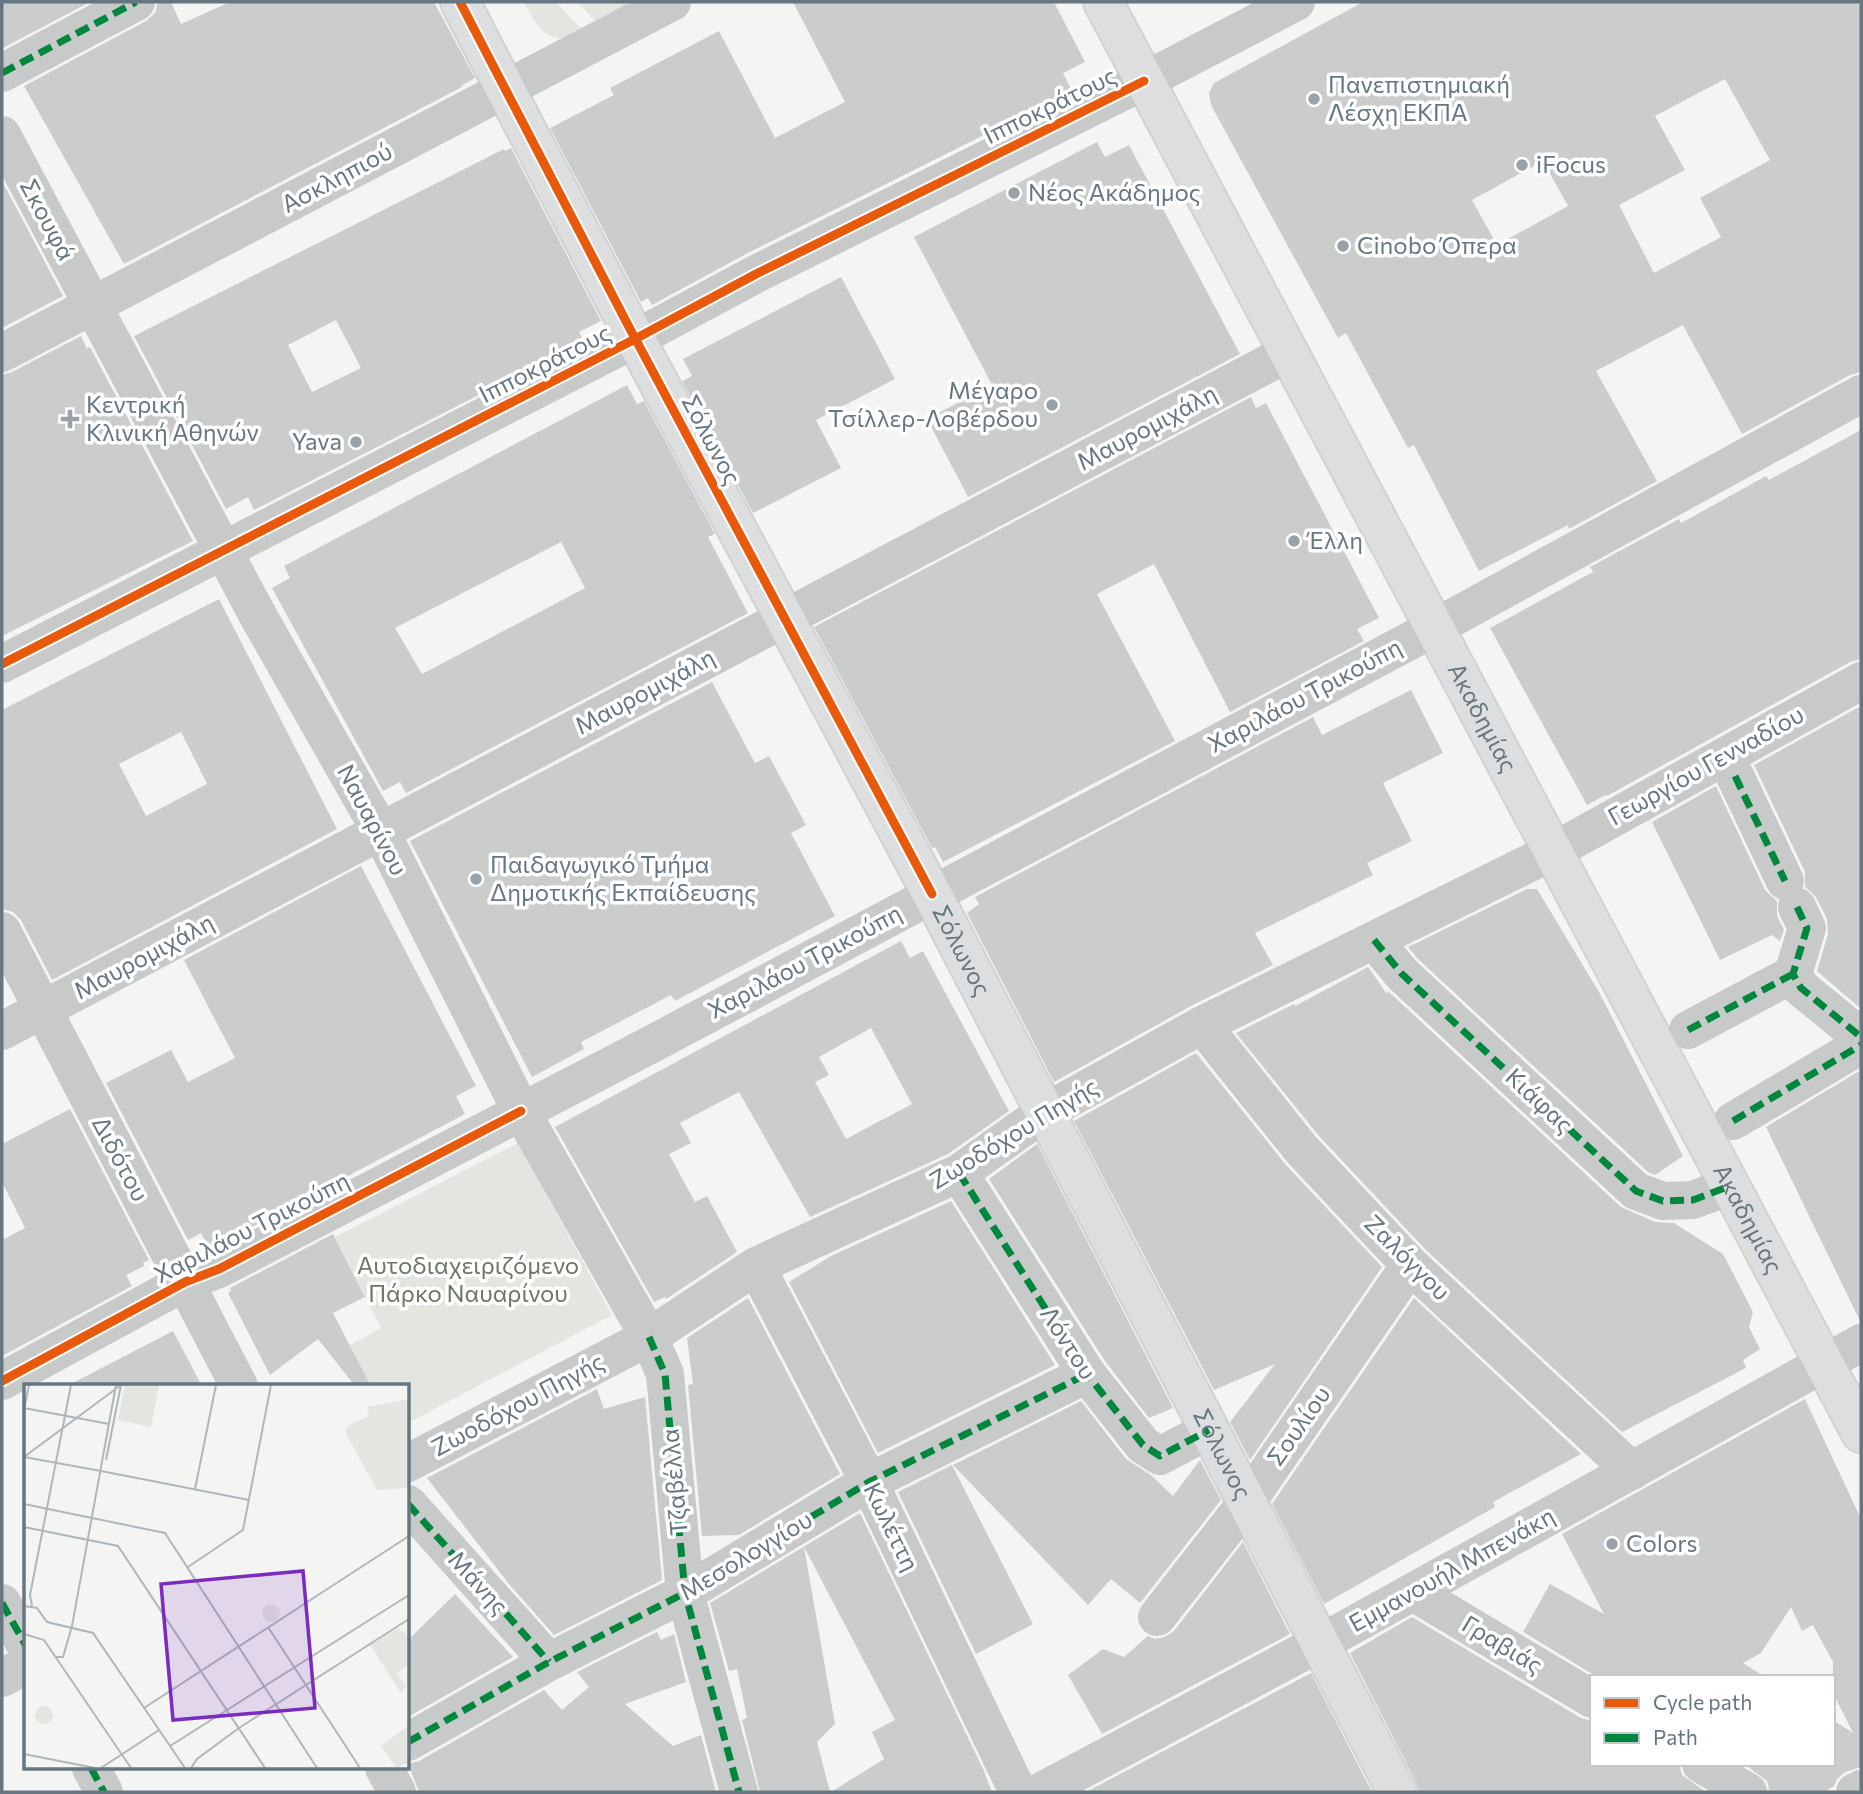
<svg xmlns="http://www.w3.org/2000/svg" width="1863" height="1794" font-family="Commissioner,sans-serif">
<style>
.green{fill:#e3e6e0}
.building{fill:#cbcdcd;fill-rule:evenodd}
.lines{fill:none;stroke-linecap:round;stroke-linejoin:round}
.major-casing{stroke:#d1d2d2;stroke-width:42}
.minor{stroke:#c8caca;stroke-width:38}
.major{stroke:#dddedf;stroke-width:38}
.quiet{stroke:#00873e;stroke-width:7;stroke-dasharray:14 7;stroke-linecap:butt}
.cycleway-casing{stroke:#fff;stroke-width:13}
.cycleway{stroke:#e8590c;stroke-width:9}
.poi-dot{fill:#98a3a9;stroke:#fff;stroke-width:2.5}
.labels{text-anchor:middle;stroke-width:7;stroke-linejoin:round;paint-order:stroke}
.poi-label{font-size:24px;fill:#667781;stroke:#fff;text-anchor:start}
.street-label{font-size:24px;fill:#667781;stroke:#fff}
.park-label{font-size:24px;fill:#6a7865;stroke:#fff}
.inset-road{fill:none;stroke:#aeb7bb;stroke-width:2}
.view{fill:#7b2cbf;fill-opacity:0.15;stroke:#7b2cbf;stroke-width:3.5}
.inset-edge{fill:none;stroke:#667781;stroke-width:3.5}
</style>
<rect width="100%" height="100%" fill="#f4f4f3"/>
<path class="green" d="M524 2H556L588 36C548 42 543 38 524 2Z
M577 2H654L603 29Z
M518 1143 612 1315 408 1423V1386H371L350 1345 381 1328 335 1237Z"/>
<path class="building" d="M2 2H90L3 48Z
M158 2H171L181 24 230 2H434L475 78 461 86 462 87 124 264 24 86 146 21 155 13Z
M793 2H1054L1085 62 1063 73 1072 91 746 254 652 305 648 298 641 302 550 128 614 95 610 88 719 31 775 138 845 102Z
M1363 2H1861V372L1850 375 1742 434 1683 325 1596 371 1657 481 1569 529 1568 525 1479 571 1414 445 1408 448 1346 333 1338 338 1211 105 1209 93 1214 83ZM1725 79 1770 160 1700 198 1721 237 1654 273 1619 205 1685 170 1655 116ZM1543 161 1568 206 1497 245 1472 200Z
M1097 142 1105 157 1129 145 1240 354 968 497 927 419 992 385 914 237Z
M511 148 601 321 579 332 584 341 254 510 248 497 226 509 134 336 504 149 505 151ZM336 320 361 368 312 392 288 345Z
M2 181 63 296 2 328Z
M841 277 895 379 816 420 841 468 753 513 682 381 692 376 683 359Z
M81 336 87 349 90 347 193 541 2 636V375L12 372Z
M627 385 637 404 644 401 715 534 708 537 748 613 406 793 400 782 383 791 272 588 290 578 284 566ZM561 542 585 588 422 674 395 628Z
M1251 397 1256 408 1266 403 1379 618 1357 629 1364 641 1230 712 1154 564 1097 594 1175 741 943 862 935 847 932 848 814 627Z
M1861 430V659L1850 662 1607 796 1606 795 1587 805 1490 628 1593 572 1590 567 1679 519 1681 523 1766 476 1769 480Z
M219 599 337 829 52 980 21 920 13 912 2 909V710ZM181 732 207 784 146 816 119 764Z
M712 682 755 763 769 756 806 825 791 833 835 916 675 1001 671 995 581 1042 584 1049 532 1077 410 841Z
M1411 690 1443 753 1383 783 1412 841 1367 863 1373 875 1255 933 1273 965 1191 1006 1054 1082 967 913 979 904 975 897 1313 717 1322 735Z
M1861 706V1009L1817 971 1828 934 1827 919 1816 897 1805 887V872L1754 765Z
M1716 786 1765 890 1777 901V916L1784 930 1780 941 1772 935 1720 960 1652 822Z
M361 866 476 1086 456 1096 465 1114 210 1249 201 1233 188 1240 106 1083 171 1050 188 1082 235 1058 184 960Z
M1527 889H1537L1599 992 1683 1156 1655 1175 1648 1172 1418 959 1408 947Z
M901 941 910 958 923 951 1009 1111 948 1154 810 1217 739 1092 680 1123 691 1143 669 1154 695 1202 707 1196 737 1252 666 1299 665 1297 654 1302 555 1127ZM871 1028 912 1104 846 1139 815 1082 829 1075 819 1057Z
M1368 967 1387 994 1388 991 1621 1207 1655 1222 1674 1223 1723 1254 1753 1312 1749 1327 1760 1349 1743 1360 1746 1368 1622 1432 1425 1249 1319 1136 1236 1033 1294 1004 1295 1006Z
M1196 1053 1286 1165 1382 1267 1250 1460 1230 1422 1275 1364 1214 1390 1074 1121Z
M1861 1070V1321H1860L1766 1127Z
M70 1109 149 1260 143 1263 144 1266 126 1275 132 1286 2 1356V1240L25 1228 2 1182V1144Z
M1037 1144 1173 1408 1149 1418 1105 1361 989 1179Z
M951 1201 1055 1365 878 1453 789 1282 831 1256Z
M333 1234 365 1297 333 1313 370 1384 366 1386H355L318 1339 270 1375 228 1293 231 1291 230 1288Z
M748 1298 840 1474 739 1535 702 1536 688 1385 693 1384 687 1338Z
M1414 1298 1581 1454 1493 1502 1495 1507 1324 1604 1272 1504Z
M173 1331 202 1386H67Z
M597 1389 604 1409 645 1397 662 1580 554 1635 509 1584 427 1478Z
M1805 1399 1861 1519V1767L1845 1772 1837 1779 1834 1786 1824 1792H1770L1767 1781 1744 1764H1833V1720L1853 1733 1833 1693V1662L1813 1625 1802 1631 1791 1607 1761 1653 1743 1663 1765 1677H1597L1523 1632 1550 1584 1604 1614 1562 1534Z
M1081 1401 1126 1459 1151 1475 1173 1496 1200 1460 1221 1500 1140 1603 1111 1579 1088 1605 953 1465Z
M952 1465 1033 1624 976 1654 898 1492Z
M860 1513 984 1771 992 1792H831L884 1759 872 1732 895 1720 804 1547 835 1724 817 1742 830 1792H760L742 1720 747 1718 737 1669 729 1671 710 1603Z
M1243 1542 1290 1634 1102 1734 1068 1675 1103 1649 1124 1657 1148 1636 1155 1639 1165 1637 1174 1631Z
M455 1594 513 1657 408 1717V1640Z
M1412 1617 1581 1718 1592 1721V1764H1679L1682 1775 1706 1792H1419L1416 1782 1350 1653Z
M657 1632 661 1640 674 1634 686 1682 625 1704 673 1746 701 1735 716 1792H419L408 1764 419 1761 544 1690 562 1710 589 1687 577 1672Z
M1311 1673 1372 1792H1086Z"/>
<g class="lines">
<g class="major-casing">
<g id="major">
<path id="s1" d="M460 2 629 327 932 894 1397 1792"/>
<path id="s2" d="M1103 2 1861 1433"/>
</g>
</g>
<path class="minor" d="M2 73 136 2
M2 135 257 614 381 832 521 1111 649 1337 665 1374 685 1593 739 1792
M2 353 672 2
M2 664 635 339 756 274 1144 81 1296 2
M1735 776 1785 881
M1797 907 1807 928 1793 974 1801 988 1861 1037
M2 931 239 1386
M1374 940 1402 974 1636 1191 1663 1201 1693 1200 1730 1186
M1202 1025 1302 1150 1410 1265 1632 1471
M1688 1030 1793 974
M2 1031 1288 353
M1733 1121 1861 1045
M959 1173 1087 1374 1143 1445 1160 1456 1209 1430
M756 1266 869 1482 1018 1792
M2 1381 185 1282 219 1269 652 1044 1434 628 1861 394
M408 1463 649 1337 756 1266 959 1173 1045 1112 1202 1025 1552 852 1861 681
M408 1504 549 1662
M1413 1592 1592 1699
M2 1603 26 1646
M1157 1617 1247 1502 1410 1265
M2 1678 26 1665
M408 1742 549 1662 685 1593 869 1482 1087 1374
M1701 1764 1748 1792
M91 1768 104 1792
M384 1768 397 1792
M1040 1792 1346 1629 1861 1343
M1855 1792 1861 1789"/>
<use href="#major" class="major"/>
<path class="quiet" d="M2 73 136 2
M1735 776 1785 881
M1797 907 1807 928 1793 974 1801 988 1861 1037
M1374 940 1402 974 1636 1191 1663 1201 1693 1200 1730 1186
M1688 1030 1793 974
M1733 1121 1861 1045
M959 1173 1087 1374 1143 1445 1160 1456 1209 1430
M649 1337 665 1374 685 1593 739 1792
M408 1504 549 1662
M2 1603 26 1646
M408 1742 549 1662 685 1593 869 1482 1087 1374
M91 1768 104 1792"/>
<g class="cycleway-casing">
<path id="cycleway" d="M460 2 629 327 932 894
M2 664 635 339 756 274 1144 81
M2 1381 185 1282 219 1269 521 1111"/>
</g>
<use href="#cycleway" class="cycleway"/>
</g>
<g class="poi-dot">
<circle cx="1314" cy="99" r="7"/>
<circle cx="1522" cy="165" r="7"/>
<circle cx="1014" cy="193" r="7"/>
<circle cx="1343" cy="246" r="7"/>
<circle cx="1052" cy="405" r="7"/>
<path d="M66.5 408.5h7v7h7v7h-7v7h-7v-7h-7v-7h7z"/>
<circle cx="356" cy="442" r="7"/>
<circle cx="1294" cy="541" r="7"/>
<circle cx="476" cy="879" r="7"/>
<circle cx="1612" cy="1544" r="7"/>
</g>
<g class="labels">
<g class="poi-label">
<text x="1328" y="93">Πανεπιστημιακή<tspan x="1328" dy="28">Λέσχη ΕΚΠΑ</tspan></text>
<text x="1536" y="173">iFocus</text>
<text x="1028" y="201">Νέος Ακάδημος</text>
<text x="1357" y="254">Cinobo Όπερα</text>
<text x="1038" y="399" text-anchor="end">Μέγαρο<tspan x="1038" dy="28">Τσίλλερ-Λοβέρδου</tspan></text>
<text x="86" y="413">Κεντρική<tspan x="86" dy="28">Κλινική Αθηνών</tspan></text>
<text x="342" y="450" text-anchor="end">Yava</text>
<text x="1308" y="549">Έλλη</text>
<text x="490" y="873">Παιδαγωγικό Τμήμα<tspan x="490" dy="28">Δημοτικής Εκπαίδευσης</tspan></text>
<text x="1626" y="1552">Colors</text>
</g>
<g class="street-label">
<text transform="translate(1050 106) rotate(-26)" y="8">Ιπποκράτους</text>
<text transform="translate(337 178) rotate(-28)" y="8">Ασκληπιού</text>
<text transform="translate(47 220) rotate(62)" y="8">Σκουφά</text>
<text transform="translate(545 364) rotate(-27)" y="8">Ιπποκράτους</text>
<text transform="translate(1147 428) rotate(-28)" y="8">Μαυρομιχάλη</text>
<text transform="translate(711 440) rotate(62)" y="8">Σόλωνος</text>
<text transform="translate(645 692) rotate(-28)" y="8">Μαυρομιχάλη</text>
<text transform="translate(1305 696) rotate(-28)" y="8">Χαριλάου Τρικούπη</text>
<text dy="8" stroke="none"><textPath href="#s2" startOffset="810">Ακαδημίας</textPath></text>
<text transform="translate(1706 766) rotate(-29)" y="8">Γεωργίου Γενναδίου</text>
<text transform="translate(372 820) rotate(62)" y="8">Ναυαρίνου</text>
<text dy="8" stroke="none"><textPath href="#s1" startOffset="1073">Σόλωνος</textPath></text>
<text transform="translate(144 957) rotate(-28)" y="8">Μαυρομιχάλη</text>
<text transform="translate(805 962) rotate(-28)" y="8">Χαριλάου Τρικούπη</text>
<text transform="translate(1539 1101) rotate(43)" y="8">Κιάφας</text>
<text transform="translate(1014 1134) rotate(-31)" y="8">Ζωοδόχου Πηγής</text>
<text transform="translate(120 1159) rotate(62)" y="8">Διδότου</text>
<text dy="8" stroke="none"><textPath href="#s2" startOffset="1377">Ακαδημίας</textPath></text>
<text transform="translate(252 1228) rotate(-27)" y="8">Χαριλάου Τρικούπη</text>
<text transform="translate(1407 1258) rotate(45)" y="8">Ζαλόγγου</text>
<text transform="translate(1068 1343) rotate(57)" y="8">Λόντου</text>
<text transform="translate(518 1405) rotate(-28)" y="8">Ζωοδόχου Πηγής</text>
<text transform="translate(1299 1426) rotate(-55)" y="8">Σουλίου</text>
<text dy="8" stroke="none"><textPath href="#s1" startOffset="1640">Σόλωνος</textPath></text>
<text transform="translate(675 1482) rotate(-95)" y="8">Τζαβέλλα</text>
<text transform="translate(891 1527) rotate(64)" y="8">Κωλέττη</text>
<text transform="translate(746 1556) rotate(-31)" y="8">Μεσολογγίου</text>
<text transform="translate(1452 1570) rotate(-29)" y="8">Εμμανουήλ Μπενάκη</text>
<text transform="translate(478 1583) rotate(48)" y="8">Μάνης</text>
<text transform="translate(1502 1645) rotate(31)" y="8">Γραβιάς</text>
</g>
<g class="park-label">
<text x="468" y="1274">Αυτοδιαχειριζόμενο<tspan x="468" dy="28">Πάρκο Ναυαρίνου</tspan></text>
</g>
</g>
<g transform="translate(24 1384)">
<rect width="385" height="385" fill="#f4f4f3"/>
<path d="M101 1H135L127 43 94 36ZM385 15V104L353 106 321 48 325 41 345 32 343 23ZM238 229a9 9 0 1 1 18 0a9 9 0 1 1-18 0ZM374 244 385 253V281L373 289 382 302 377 309 346 261ZM11 331a9 9 0 1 1 18 0a9 9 0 1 1-18 0ZM385 341V378L372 384 357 362Z" fill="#e3e6e0"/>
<path class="inset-road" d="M0 24 85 40M0 26 5 1M0 73 97 1M0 73 77 87M82 76 97 1M77 87 225 116M171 105 192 1M0 120 141 149 293 384M0 143 94 162 241 384M164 183 219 146 247 1M0 222 13 224 23 238 69 249 161 384M8 222 6 211 47 1M244 243 336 384M0 250 20 256 107 384M31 273H39L48 242 92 1M120 324 385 152M146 362 385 211M0 370 71 384M77 384 135 346M167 384 173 375 215 344 385 235"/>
<path class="view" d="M279 187 291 324 149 336 137 200Z"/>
<rect width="385" height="385" class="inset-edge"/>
</g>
<rect width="1863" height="1794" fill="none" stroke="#667781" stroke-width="7"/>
<rect x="1590" y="1675" width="245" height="91" fill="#ffffff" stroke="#c2c9cd" stroke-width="2"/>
<rect x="1604" y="1698" width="35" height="10" fill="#e8590c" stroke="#c2c9cd" stroke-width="2"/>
<text x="1653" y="1710" font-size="21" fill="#667781">Cycle path</text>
<rect x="1604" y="1733" width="35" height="10" fill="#00873e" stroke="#c2c9cd" stroke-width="2"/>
<text x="1653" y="1745" font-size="21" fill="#667781">Path</text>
</svg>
